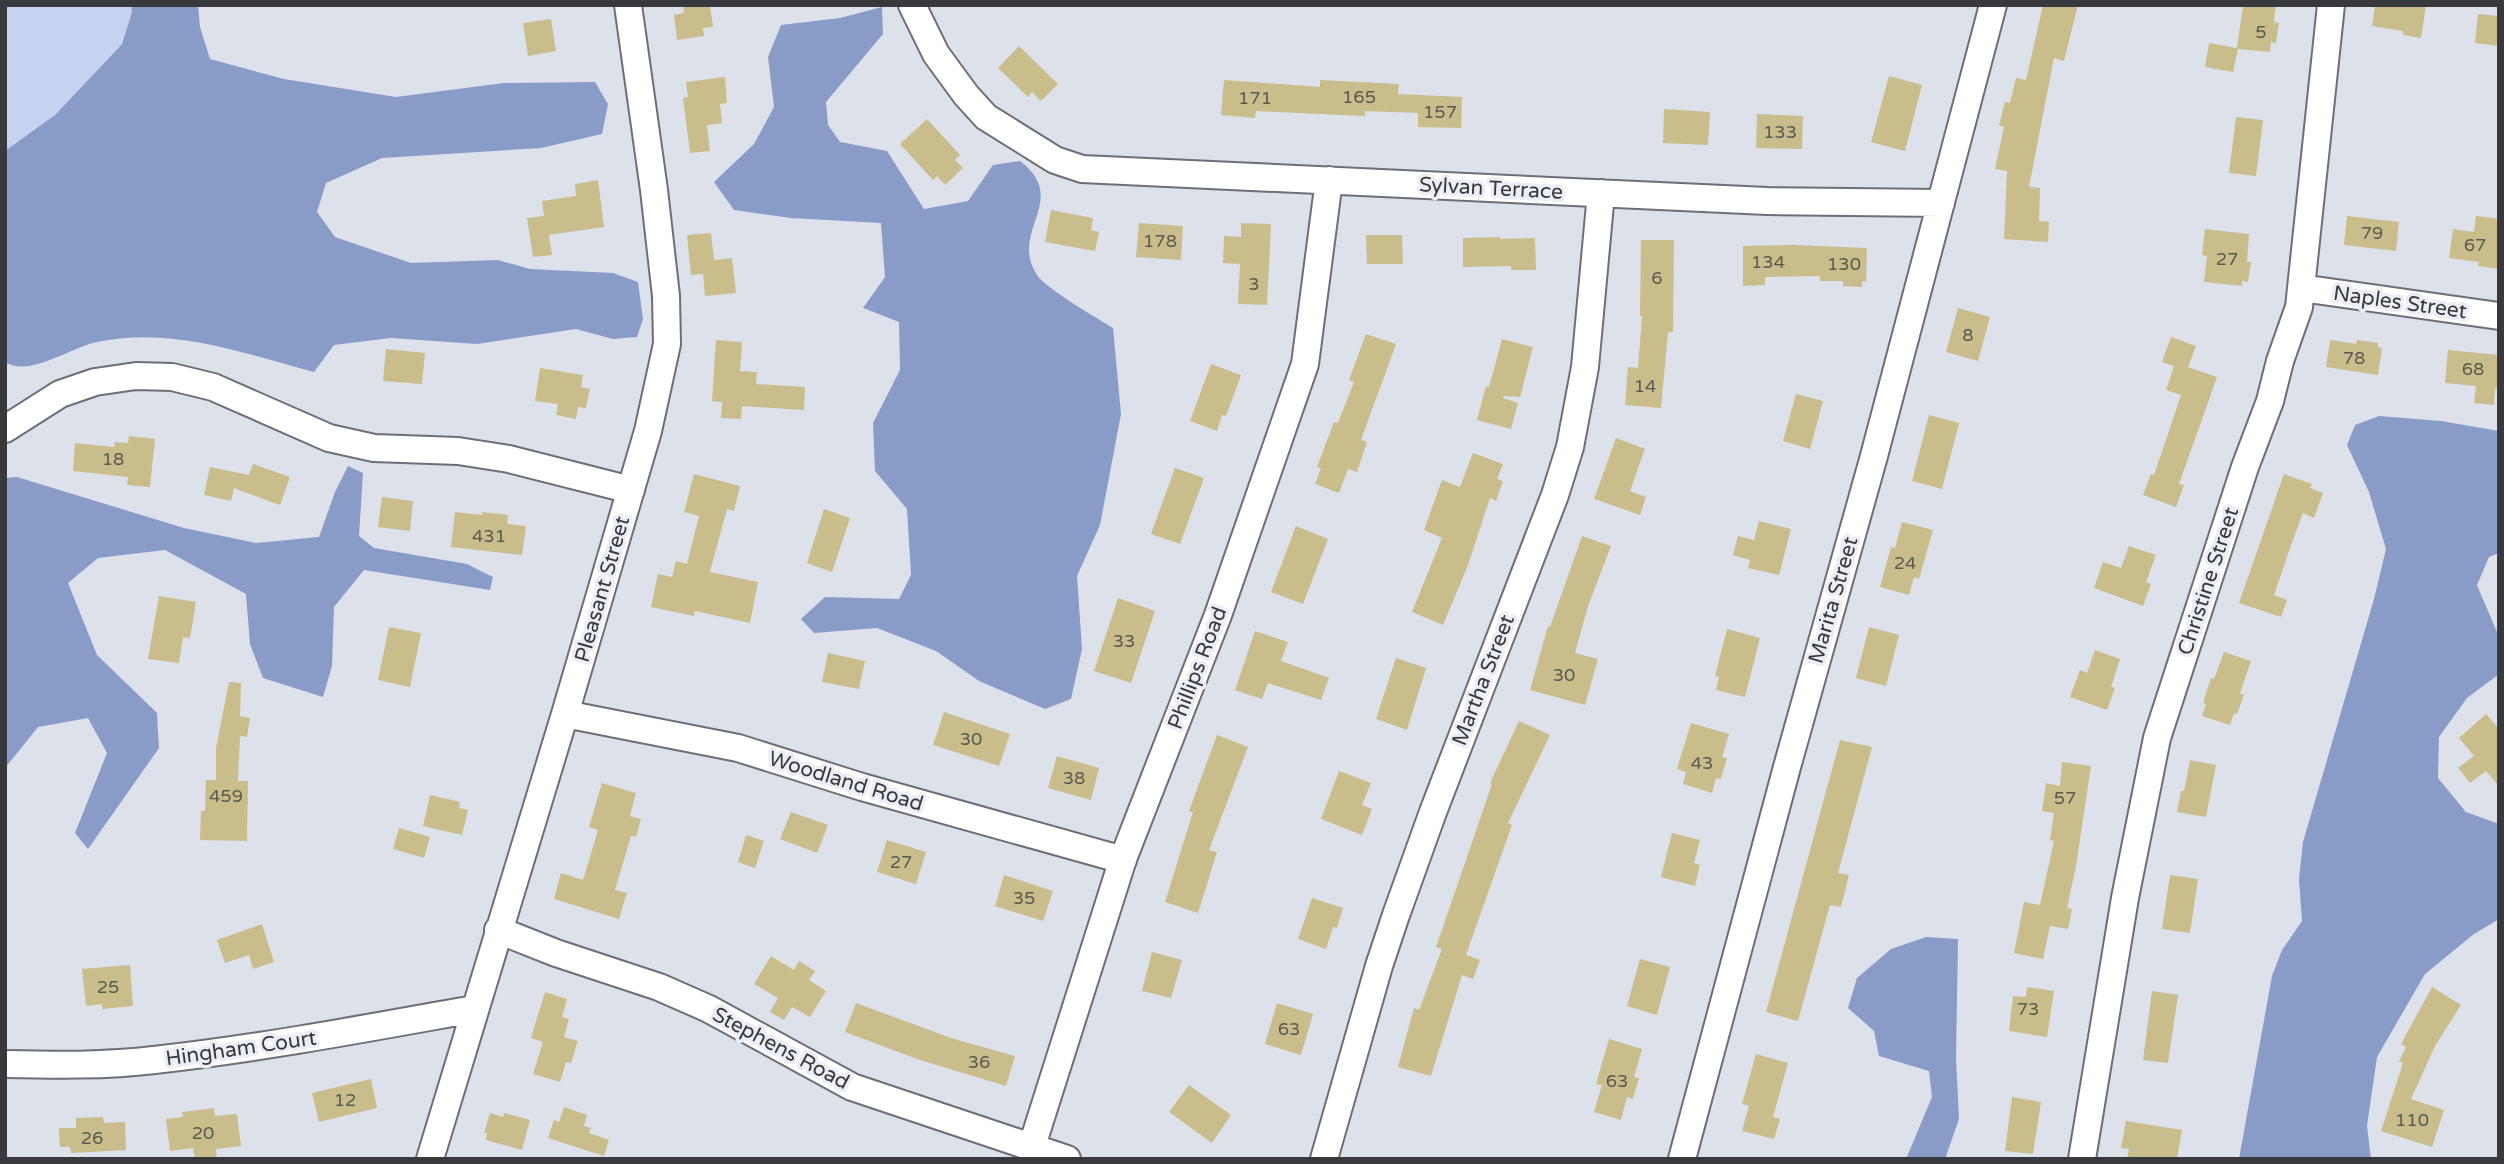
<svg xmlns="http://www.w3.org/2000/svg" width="2504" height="1164" font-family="'Varela Round',sans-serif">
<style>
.green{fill:#c6d2ef}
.forest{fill:#899cc8}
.building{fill:#c9be8b}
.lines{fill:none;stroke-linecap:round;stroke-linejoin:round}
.minor-casing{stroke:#6c6f77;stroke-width:30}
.minor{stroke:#fff;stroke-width:26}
.labels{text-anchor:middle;stroke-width:7;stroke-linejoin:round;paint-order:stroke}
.number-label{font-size:18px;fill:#5c5a50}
.street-label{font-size:21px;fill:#37393c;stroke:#ebeef7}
</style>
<rect width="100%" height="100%" fill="#dde1ea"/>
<path class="green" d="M5 5H131L132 12 122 43 55 115 5 151Z"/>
<path class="forest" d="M131 5H198L200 27 210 59 284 79 396 97 504 83 595 82 608 104 602 134 541 148 382 158 326 183 317 212 335 237 411 263 498 260 530 269 613 273 638 282 643 319 637 337 613 339 576 329 477 344 391 338 334 345 314 372C244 353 170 326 97 342 71 347 29 378 5 362V151L55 115 122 44 132 12Z
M882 7 883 34 826 102 828 125 840 142 887 151 924 209 968 201 993 165 1020 161C1071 200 1008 231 1037 275 1045 288 1097 318 1113 328L1121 414 1100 525 1077 576 1082 649 1071 699 1045 709 979 681 936 651 877 628 814 633 801 619 825 597 899 599 911 575 907 509 875 471 873 423 900 370 899 322 863 308 885 277 881 223 791 218 734 210 714 182 754 144 774 107 768 57 781 25 840 18Z
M2379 416 2441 421 2499 431V553L2489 557 2477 585 2499 637V674L2467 698 2439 737 2438 778 2466 812 2499 824V919L2474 934 2425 974 2377 1057 2367 1126 2371 1159H2239L2272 976 2282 950 2302 921 2299 879 2303 842 2374 599 2386 549 2369 492 2347 445 2355 425Z
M348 466 363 473 359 536 374 548 467 564 493 577 490 590 364 570 334 607 332 666 323 697 263 678 250 644 246 594 165 550 98 558 68 583 97 655 157 713 159 748 88 849 75 833 107 753 88 718 38 727 5 768V478L17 477 184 528 256 543 319 537 335 492Z
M1926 937 1958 939 1956 1058 1959 1119 1945 1159H1906L1932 1097 1929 1071 1879 1056 1874 1031 1848 1008 1857 978 1891 949Z"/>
<path class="building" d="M683 5H710L713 27 703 28 704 36 677 40 674 15 684 13Z
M2043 5H2078L2064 61 2054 58 2029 187 2040 188 2039 221 2049 222 2048 242 2004 239 2007 171 1995 169 2004 127 1999 125 2005 102 2010 103 2016 78 2026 80Z
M2243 5H2276L2274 22 2279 23 2276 43 2271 42 2270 52 2238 49 2233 72 2205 67 2209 43 2237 48Z
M2375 5H2426L2421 38 2403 35V31L2372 26Z
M2478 14 2499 16V46L2475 43Z
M551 19 556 51 528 56 523 23Z
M1019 46 1058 84 1041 101 1032 92 1028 97 998 68Z
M1889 76 1922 85 1905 151 1871 142Z
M725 77 727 103 720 104 722 123 707 125 710 151 690 153 683 98 688 97 686 82Z
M1224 80 1320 87V80L1399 84 1398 94 1462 97 1461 128 1418 127V113L1365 111V116L1256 111 1255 118 1221 115Z
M1664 109 1710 112 1708 145 1663 143Z
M1757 114 1803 116 1802 149 1756 148Z
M2236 117 2263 120 2256 176 2229 173Z
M927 119 960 155 955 160 963 168 945 185 937 176 933 180 900 144Z
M598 180 604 227 549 235 552 255 533 257 527 218 544 216 542 201 576 196 575 184Z
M1051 210 1093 218 1091 230 1099 232 1095 251 1045 242Z
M2347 216 2399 222 2396 251 2344 245Z
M2476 216 2499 219V269L2478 266 2479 262 2449 258 2453 229 2474 232Z
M1139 223 1183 226 1181 260 1136 257Z
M1241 223 1271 224 1267 305 1238 304 1240 264 1223 263 1224 236 1241 237Z
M2205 229 2249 234 2247 262H2251L2248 282 2242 281V286L2204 282 2207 256 2202 255Z
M711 233 714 260 732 258 736 293 705 296 703 274 691 275 687 235Z
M1366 235H1402L1403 264H1367Z
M1500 237V239L1535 238 1536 270H1511V266L1463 267V238Z
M1641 240H1674L1673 332H1668L1661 408 1625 405 1628 367 1638 368 1642 316H1640Z
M1794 245 1867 248 1866 282 1862 281V287L1843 286V281H1820V276L1765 277V285L1743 286V246Z
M1958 308 1990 317 1978 361 1946 352Z
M1366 334 1396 344 1361 440 1367 442 1357 472 1348 469 1339 493 1315 484 1321 468 1317 467 1334 422 1338 423 1354 382 1349 380Z
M2171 337 2196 346 2188 367 2217 377 2179 484 2184 485 2176 507 2143 495 2151 474 2154 475 2181 395 2166 390 2174 366 2162 362Z
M1502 339 1533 347 1520 397 1503 396V398L1518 403 1511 429 1477 420 1486 386 1489 387Z
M716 340 742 342 740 371 757 372 756 384 805 387 804 410 742 406 741 419 721 418 722 402 712 401Z
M2330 340 2356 344 2357 340 2378 343V347L2382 348 2378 375 2326 367Z
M386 349 425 353 422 384 383 381Z
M2448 350 2499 355V388H2495L2494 405 2474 403 2476 386 2445 383Z
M1211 364 1241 375 1226 416 1222 415 1217 431 1190 421Z
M540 368 583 375 581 387 590 389 586 408 578 407 576 419 556 415 558 404 535 401Z
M1796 394 1823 401 1810 449 1783 441Z
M1929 415 1959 423 1942 489 1912 481Z
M129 436 155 439 150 487 127 485 128 477 73 471 75 443 114 447 115 442 128 443Z
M1616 438 1645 449 1630 491 1646 497 1640 515 1594 499Z
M1473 453 1503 464 1497 479 1503 481 1496 501 1490 498 1468 565 1443 625 1412 612 1442 538 1424 530 1442 480 1460 487Z
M253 464 290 477 280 505 234 488 231 501 204 495 210 467 249 475Z
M1175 468 1204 478 1180 544 1151 534Z
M694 474 740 486 734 511 727 509 710 572 758 582 750 623 695 611 694 616 651 607 658 574 672 577 676 561 687 564 699 516 684 512Z
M2284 474 2312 484 2310 488 2323 493 2314 518 2303 513 2290 548 2274 595 2287 600 2281 617 2239 603Z
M382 497 413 501 410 531 378 527Z
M824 509 850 518 832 572 807 563Z
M455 512 482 515V512L508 515 507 524 526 526 522 555 451 547Z
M1759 521 1791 529 1779 575 1748 568 1750 560 1733 555 1738 536 1754 540Z
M1902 522 1933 530 1919 579 1914 577 1909 595 1880 587 1891 547 1895 548Z
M1296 526 1328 539 1303 604 1271 592Z
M1582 536 1611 546 1588 606 1575 653 1598 659 1585 705 1530 690 1548 626 1550 627Z
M2129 546 2156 555 2146 582 2151 584 2143 606 2094 588 2103 562 2121 568Z
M159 596 196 602 190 638 183 637 179 663 148 659Z
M1118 598 1155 611 1131 683 1094 671Z
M389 627 421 633 410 687 378 680Z
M1869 627 1899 635 1886 686 1856 678Z
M1727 629 1760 638 1745 697 1716 690 1719 677 1715 676Z
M1255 631 1288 642 1281 661 1329 678 1321 700 1268 683 1262 699 1235 690Z
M2095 650 2120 659 2111 687 2115 688 2107 710 2070 697 2080 670 2087 673Z
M2224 652 2251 661 2240 693 2244 695 2237 714 2234 713 2230 725 2202 716 2206 704 2203 703 2211 678 2214 679Z
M828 653 865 661 859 689 822 682Z
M1396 658 1426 668 1407 730 1376 719Z
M229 682 241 683 240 716 250 718 247 737 240 736 238 781H248L247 841 200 840 201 811H205L206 780H216V748Z
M944 712 1010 734 999 766 933 745Z
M2486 714 2499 729V786L2486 771 2470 783 2458 768 2474 756 2459 738Z
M1519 721 1550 735 1508 823 1512 825 1466 955 1480 960 1473 979 1462 975 1431 1076 1398 1067 1414 1008 1419 1010 1442 949 1436 947 1492 784 1490 783Z
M1691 723 1729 734 1722 757 1727 758 1721 779 1716 778 1712 793 1683 784 1686 772 1677 769Z
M1217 735 1248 747 1209 850 1217 852 1198 913 1165 902 1193 812 1189 811Z
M1840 740 1872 747 1838 873 1849 875 1841 907 1830 905 1798 1021 1766 1012Z
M1057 756 1099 768 1091 800 1048 788Z
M2190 760 2216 765 2206 817 2177 812 2181 791H2184Z
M2062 762 2091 766 2076 866 2067 908 2072 909 2068 929 2050 926 2043 959 2014 953 2024 902 2040 905 2054 841 2050 840 2054 813 2042 811 2046 783 2060 786Z
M1339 771 1371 783 1362 805 1372 809 1362 835 1321 819Z
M602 783 636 793 630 816 641 819 636 837 631 836 615 890 627 893 619 919 554 899 561 873 583 880 598 830 589 827Z
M430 795 460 802 459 808 468 810 462 835 423 826Z
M791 812 828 825 817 853 780 839Z
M399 828 430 837 424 858 393 849Z
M1672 833 1700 840 1694 863 1700 865 1695 886 1661 877Z
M746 835 764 841 755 868 738 862Z
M887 840 926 852 916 884 877 872Z
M1004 875 1053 891 1043 921 995 906Z
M2170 875 2198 879 2190 933 2162 929Z
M1312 898 1343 908 1337 928 1333 927 1326 949 1298 939Z
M262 924 274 962 253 969 249 955 225 963 217 940Z
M1152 952 1182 960 1171 998 1142 991Z
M771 956 794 970 799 961 815 971 809 980 826 991 810 1017 792 1007 784 1020 770 1012 778 998 754 984Z
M1640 959 1670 967 1657 1015 1627 1006Z
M130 965 133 1006 102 1009V1004L86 1006 82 969Z
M2027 987 2054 991 2047 1037 2009 1031 2013 996 2026 997Z
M2432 987 2461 1005 2435 1046 2411 1099 2444 1110 2432 1147 2381 1131 2403 1063 2399 1061 2406 1047 2401 1044Z
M2152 991 2178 995 2168 1063 2143 1060Z
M545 992 567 999 562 1017 569 1019 564 1037 578 1041 571 1063 566 1062 560 1082 533 1074 543 1042 531 1038Z
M856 1003 951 1038 1015 1056 1006 1086 920 1060 845 1032Z
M1277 1003 1313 1014 1301 1055 1265 1044Z
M1609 1039 1642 1049 1634 1077 1639 1078 1633 1099 1627 1097 1621 1120 1594 1112 1602 1085 1596 1084Z
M1756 1054 1788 1063 1773 1117 1780 1119 1774 1139 1742 1131 1749 1106 1742 1104Z
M371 1079 377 1108 319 1122 312 1093Z
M1189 1085 1231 1115 1212 1143 1169 1112Z
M2012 1097 2041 1102 2033 1154 2005 1151Z
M564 1107 587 1115 584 1126 591 1128 589 1133 609 1140 604 1156 548 1138 554 1120 559 1122Z
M214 1108 215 1116 237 1114 241 1146 216 1149 217 1159H195L193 1148 170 1151 166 1119 183 1117 182 1112Z
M490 1113 503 1117 504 1113 530 1120 522 1150 486 1140 487 1133H484Z
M103 1117 104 1123 125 1122 126 1150 71 1153 70 1147H60L59 1128H76V1118Z
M2126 1121 2182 1130 2177 1159H2127L2129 1149 2121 1148Z"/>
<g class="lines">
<g class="minor-casing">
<path id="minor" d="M912 5 936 54 966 95 986 117 1055 160 1082 169 1767 201 1941 203
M2301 288 2499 316
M5 429 60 394 95 382 136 376 172 377 213 387 329 438 374 448 458 451 509 459 631 490
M565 714 738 748 862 787 1123 860
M498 930 556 953 659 987 709 1009 852 1087 1067 1159
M5 1064C54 1065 105 1066 154 1060 262 1048 368 1028 474 1009
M1031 1149 1123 859 1218 615 1305 364 1329 180
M430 1159 565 714 648 431 667 344 666 296 654 190 628 5
M1324 1159 1379 966 1396 915 1433 812 1555 495 1570 447 1585 367 1601 193
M1682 1159 1787 767 1874 456 1993 5
M2082 1159 2125 898 2157 738 2245 467 2270 401 2280 361 2299 307 2331 5"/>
</g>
<use href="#minor" class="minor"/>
</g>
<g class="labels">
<g class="number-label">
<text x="2261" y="38">5</text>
<text x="1359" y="103">165</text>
<text x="1255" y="104">171</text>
<text x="1440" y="118">157</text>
<text x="1780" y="138">133</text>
<text x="2372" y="239">79</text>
<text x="1160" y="247">178</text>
<text x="2475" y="251">67</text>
<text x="2227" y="265">27</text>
<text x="1768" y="268">134</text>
<text x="1844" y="270">130</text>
<text x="1657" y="284">6</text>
<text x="1254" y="290">3</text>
<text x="1968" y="341">8</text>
<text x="2354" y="364">78</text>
<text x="2473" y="375">68</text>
<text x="1645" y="392">14</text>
<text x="113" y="465">18</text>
<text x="489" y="542">431</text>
<text x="1905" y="569">24</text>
<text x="1124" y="647">33</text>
<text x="1564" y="681">30</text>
<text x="971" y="745">30</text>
<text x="1702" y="769">43</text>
<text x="1074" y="784">38</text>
<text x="226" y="802">459</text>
<text x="2065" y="804">57</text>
<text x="901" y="868">27</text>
<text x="1024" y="904">35</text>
<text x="108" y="993">25</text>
<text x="2028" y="1015">73</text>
<text x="1289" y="1035">63</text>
<text x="979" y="1068">36</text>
<text x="1617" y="1087">63</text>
<text x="345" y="1106">12</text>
<text x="2412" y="1126">110</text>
<text x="203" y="1139">20</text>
<text x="92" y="1144">26</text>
</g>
<g class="street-label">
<text transform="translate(1491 188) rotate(3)" y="7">Sylvan Terrace</text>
<text transform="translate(2400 302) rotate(8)" y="7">Naples Street</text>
<text transform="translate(2208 581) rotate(-72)" y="7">Christine Street</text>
<text transform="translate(602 589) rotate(-74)" y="7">Pleasant Street</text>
<text transform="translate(1833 600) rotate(-74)" y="7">Marita Street</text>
<text transform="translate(1197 668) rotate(-69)" y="7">Phillips Road</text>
<text transform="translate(1483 680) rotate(-69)" y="7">Martha Street</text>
<text transform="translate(846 781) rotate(17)" y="7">Woodland Road</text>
<text transform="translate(241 1048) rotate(-8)" y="7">Hingham Court</text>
<text transform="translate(781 1048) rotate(28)" y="7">Stephens Road</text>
</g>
</g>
<rect width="2504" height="1164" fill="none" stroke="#37393c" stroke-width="14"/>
</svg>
